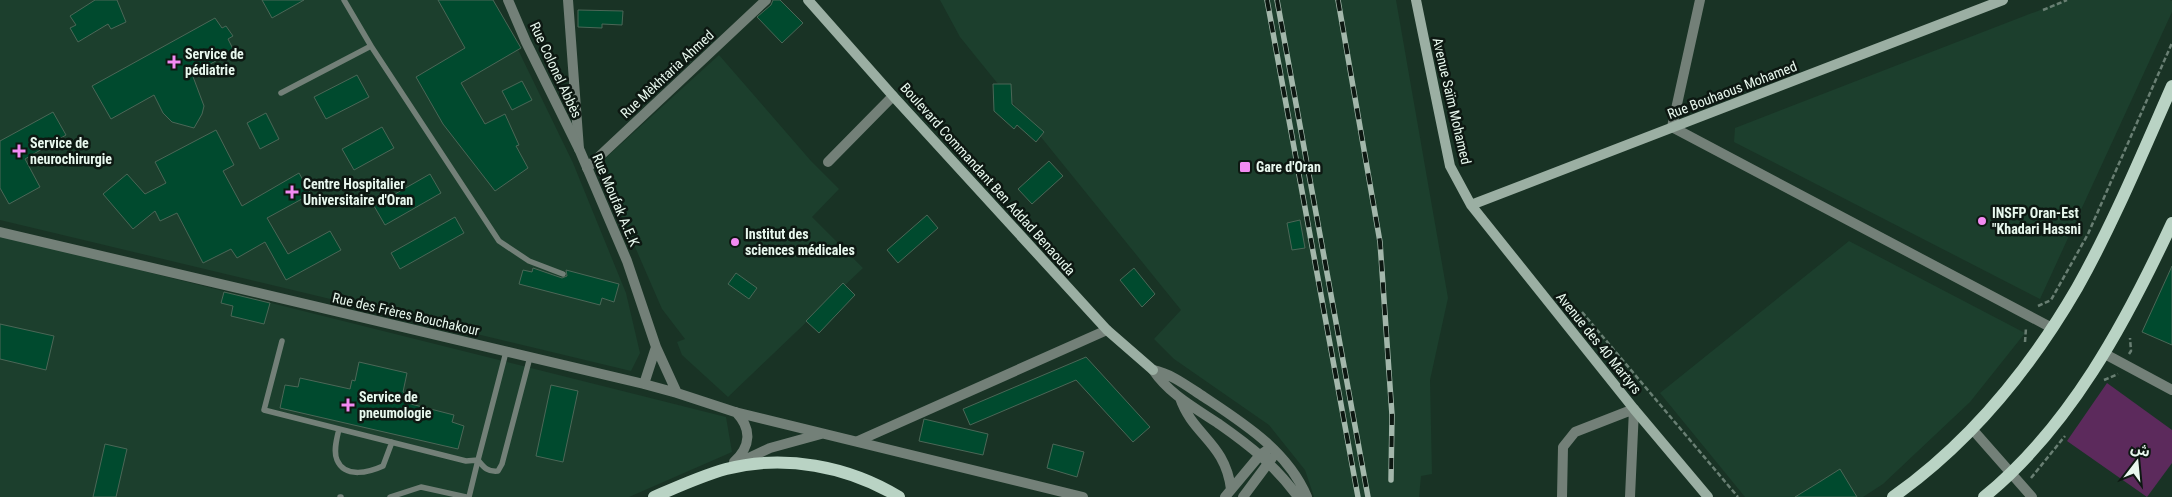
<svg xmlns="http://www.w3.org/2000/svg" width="2172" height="497" font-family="'Roboto Condensed','Noto Sans Arabic',sans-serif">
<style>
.built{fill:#1c3f2d}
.green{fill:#5c2a5c}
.building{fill:#004a2e;stroke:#4b6757}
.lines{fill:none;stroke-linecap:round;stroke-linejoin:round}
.path{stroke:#697f73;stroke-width:2.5;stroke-dasharray:5 2.5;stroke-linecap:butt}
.service{stroke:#738078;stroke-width:5.5}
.minor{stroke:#738078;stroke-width:10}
.tertiary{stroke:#738078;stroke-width:10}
.secondary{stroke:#9bafa3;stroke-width:10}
.primary{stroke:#b9d3c4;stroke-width:12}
.rail-casing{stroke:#a3b7ab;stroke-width:5.5}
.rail{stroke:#0d1812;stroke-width:4;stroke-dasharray:11;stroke-linecap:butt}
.poi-dot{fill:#f38af2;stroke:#0d1812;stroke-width:2}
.labels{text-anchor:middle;stroke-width:5;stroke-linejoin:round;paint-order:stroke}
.poi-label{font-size:14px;font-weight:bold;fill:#e8f8ee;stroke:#0d1812;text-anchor:start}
.street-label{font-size:14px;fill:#e8f8ee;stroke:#0d1812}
</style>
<rect width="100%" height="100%" fill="#193325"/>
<path class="built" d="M0 0H494L573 163 626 293 640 353 631 371 0 220Z
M940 0H1396L1448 298 1430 380 1432 474 1421 476 1419 497H1314L1305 470 1269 425 1174 359 1154 339 1181 310 960 37Z
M2066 0H2170L2172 1V12L2040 299 1734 142 1735 128Z
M719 55 811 161 839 189 812 217 863 268 728 397 682 355 677 342 685 339 662 309 599 164Z
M0 235 726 417 732 452 629 497H0Z
M1849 241 2025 333 1970 402 1883 484 1863 497H1745L1660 393Z"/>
<path class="green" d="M2107 383 2172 430V463L2147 497 2067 441Z"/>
<path class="building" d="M95 0H117L126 22 111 29 108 24 78 42 70 28 76 25 70 16Z
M262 0H304L272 18Z
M438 0H493L521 48 461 83 485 124 505 114 519 145 516 146 528 168 495 191 443 124 416 77 465 48Z
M773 0H780L803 23 782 43 757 17 771 5Z
M578 10 623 11 622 25 602 24V28L578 27Z
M215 18 222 28 226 26 233 36 228 39 234 51 192 74 204 106 202 114 194 128 172 122 163 113 154 95 111 119 92 86Z
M357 75 369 97 326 119 314 97Z
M522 81 532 100 512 110 502 91Z
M993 84H1011L1012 104 1044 132 1036 142 1017 125 1014 129 994 111Z
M53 112 66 135 25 159 40 187 9 204 0 188V141Z
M266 113 279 139 260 149 247 123Z
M382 127 394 148 354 170 342 149Z
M216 130 234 165 223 171 242 206 299 173 311 194 267 218 288 254 330 231 341 250 286 280 265 242 237 258 231 249 203 263 177 213 160 221 155 211 133 229 103 194 127 174 145 194 166 183 155 162Z
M1049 161 1063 176 1032 204 1018 189Z
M430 174 441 193 385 225 374 206Z
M927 215 938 228 898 263 887 250Z
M455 217 464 233 400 269 391 253Z
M1300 220 1305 248 1292 250 1287 223Z
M2172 266V345L2142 332Z
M533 268 562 278 567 276 566 270 619 284 614 302 602 298 600 305 519 284 523 270 532 272Z
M1134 268 1155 294 1142 307 1120 280Z
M736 273 757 288 749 299 728 284Z
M843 283 855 295 819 333 806 321Z
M224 292 270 303 264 324 231 316 233 306 221 303Z
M0 324 54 336 46 370 0 359Z
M1086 357 1150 427 1133 442 1076 380 970 425 963 409Z
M359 362 407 373 403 392 405 393 403 402 454 415 452 422 464 426 458 449 280 408 285 385 298 387 300 378 350 389 352 380 355 381Z
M551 385 578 391 563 462 536 456Z
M924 419 988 434 983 455 919 441Z
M105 444 127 449 116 497H93Z
M1053 444 1084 452 1077 477 1047 468Z
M1840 469 1857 497H1795L1821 481Z"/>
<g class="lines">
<path class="path" d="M2043 10 2067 0
M2038 306 2051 300 2088 234 2172 43
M1582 312 1738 497
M2025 342 2026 328
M2129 354 2131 351 2130 338
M2104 380 2118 374
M2031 478 2065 436"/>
<path class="service" d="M344 0 371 46
M281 93 371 46 499 241 529 261 563 274
M282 341 264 410 466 461 478 460 469 497
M506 352 478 460C484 468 488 472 498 471L502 464 530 357
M339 429C337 438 333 451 337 460 345 479 370 472 383 466L392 442
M340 497H341
M390 497 421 487 466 497"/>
<path class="minor" d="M568 0 579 149
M1700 0 1672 127 2052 328
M828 162 893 96
M587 168 766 0
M2105 354 2172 390
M1973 430 2032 497
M858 441 1107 330
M1562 497 1563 447 1575 432 1634 409 1630 497"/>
<path class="tertiary" d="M508 0 526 42 580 151 627 261 656 347 677 393
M0 232 644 384 677 393 735 412 1083 497
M1153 370C1172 374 1187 386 1204 397 1243 423 1288 451 1307 497
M1153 370C1169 394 1195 408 1219 424 1249 445 1276 466 1298 497
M644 384 656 347
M1180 398C1193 436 1225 442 1231 489
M734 462C751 446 752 429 736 412
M736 464 770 448 821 434
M1225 497 1260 455 1266 451
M1243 497 1272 458"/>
<path class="secondary" d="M808 0 893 96 1107 330 1153 370
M1416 0 1450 166 1471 205 1634 409 1708 497
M1471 205 2003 0"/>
<path class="primary" d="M654 497C677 487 701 476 726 469 784 454 848 466 899 497
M1893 497C1969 443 2030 369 2077 288 2113 224 2142 154 2172 86
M1984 497C2070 427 2126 322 2172 223"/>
<g class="rail-casing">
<path id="rail" d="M1267 0 1358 497
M1277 0 1368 497
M1338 0 1380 242 1392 415 1391 480"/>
</g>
<use href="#rail" class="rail"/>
</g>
<g class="poi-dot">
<path d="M171.5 54.5h5v5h5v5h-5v5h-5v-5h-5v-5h5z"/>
<path d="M16.5 143.5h5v5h5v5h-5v5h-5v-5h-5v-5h5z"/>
<rect x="1239" y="161" width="12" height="12" rx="2.5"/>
<path d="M289.5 184.5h5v5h5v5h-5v5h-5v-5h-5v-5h5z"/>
<circle cx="1982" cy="221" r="5"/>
<circle cx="735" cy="242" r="5"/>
<path d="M345.5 397.5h5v5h5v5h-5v5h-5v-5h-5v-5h5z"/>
</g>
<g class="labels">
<g class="poi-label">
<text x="185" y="59">Service de<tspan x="185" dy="16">pédiatrie</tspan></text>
<text x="30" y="148">Service de<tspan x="30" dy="16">neurochirurgie</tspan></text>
<text x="1256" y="172">Gare d'Oran</text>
<text x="303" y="189">Centre Hospitalier<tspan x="303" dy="16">Universitaire d'Oran</tspan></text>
<text x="1992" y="218">INSFP Oran-Est<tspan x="1992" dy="16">"Khadari Hassni</tspan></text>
<text x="745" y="239">Institut des<tspan x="745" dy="16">sciences médicales</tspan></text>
<text x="359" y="402">Service de<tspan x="359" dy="16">pneumologie</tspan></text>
</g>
<g class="street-label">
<text transform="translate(556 70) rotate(65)" y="5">Rue Colonel Abbès</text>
<text transform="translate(667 74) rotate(-43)" y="5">Rue Mèkhtaria Ahmed</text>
<text transform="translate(1732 90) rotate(-21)" y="5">Rue Bouhaous Mohamed</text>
<text transform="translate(1452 101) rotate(77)" y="5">Avenue Saïm Mohamed</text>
<text transform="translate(988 179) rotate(48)" y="5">Boulevard Commandant Ben Addad Benaouda</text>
<text transform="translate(616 200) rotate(67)" y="5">Rue Moufak A.E.K</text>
<text transform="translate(406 314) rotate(13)" y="5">Rue des Frères Bouchakour</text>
<text transform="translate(1599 343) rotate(51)" y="5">Avenue des 40 Martyrs</text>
</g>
</g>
<g transform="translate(2137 462) rotate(16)" stroke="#0d1812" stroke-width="4" paint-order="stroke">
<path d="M0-4L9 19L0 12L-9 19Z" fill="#e8f8ee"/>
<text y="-8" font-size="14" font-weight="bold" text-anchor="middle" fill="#e8f8ee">ش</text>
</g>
</svg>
